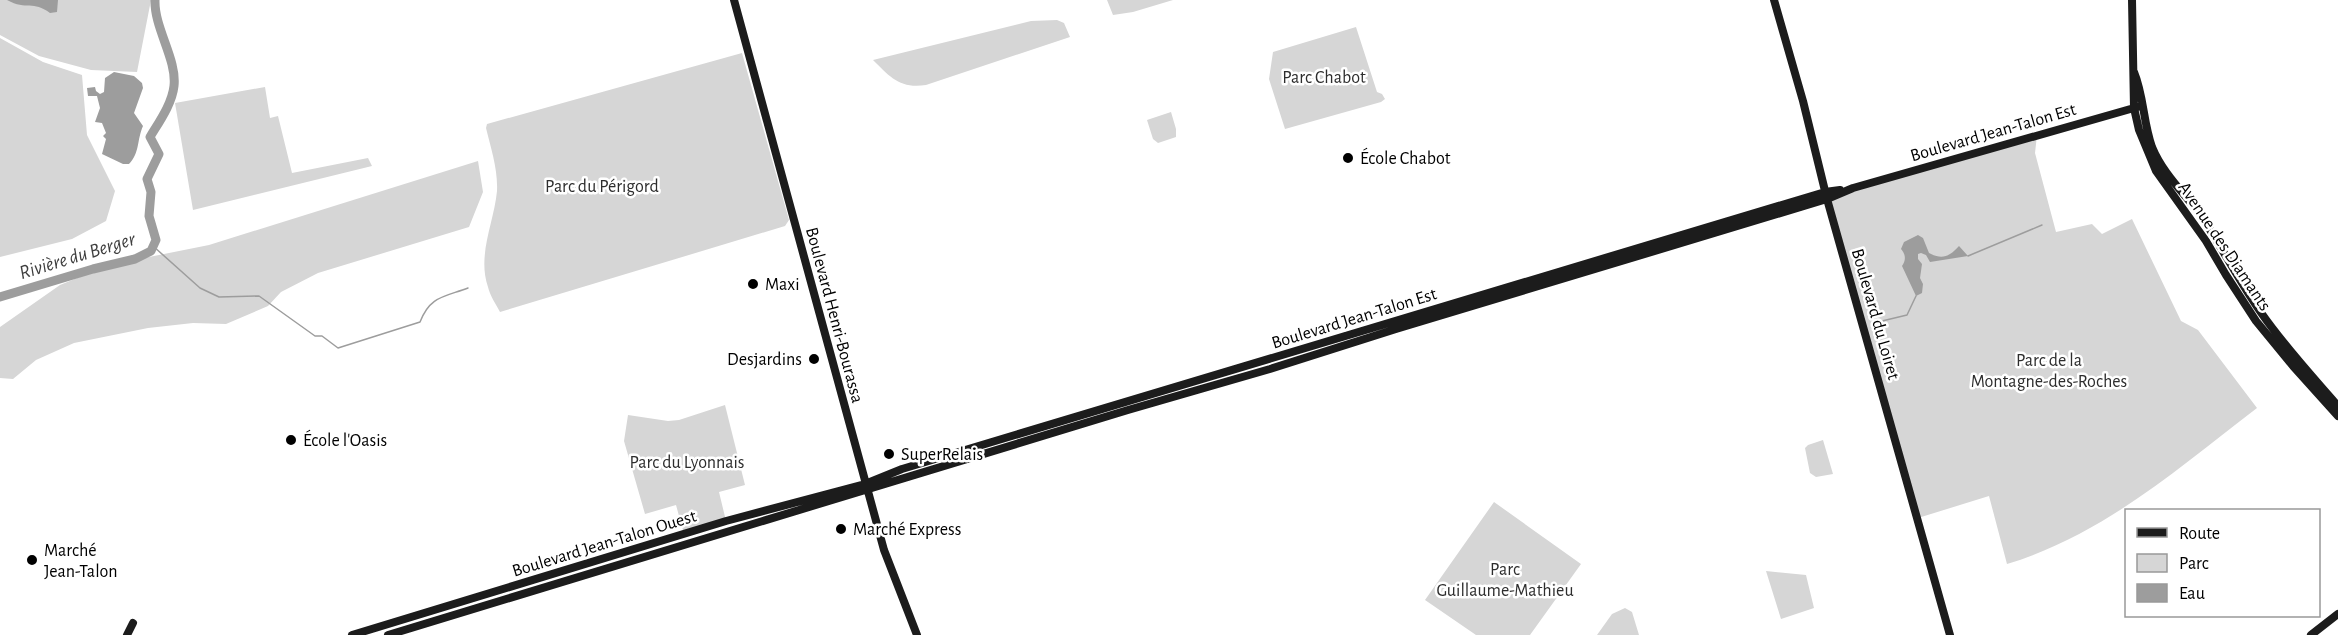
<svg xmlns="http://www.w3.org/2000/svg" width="2338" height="635" font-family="'Alegreya Sans',sans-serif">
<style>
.green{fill:#d6d6d6}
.water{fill:#9d9d9d}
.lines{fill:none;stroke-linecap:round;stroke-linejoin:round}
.stream{stroke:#9d9d9d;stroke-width:1.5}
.river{stroke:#9d9d9d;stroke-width:9}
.secondary{stroke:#1c1c1c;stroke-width:8}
.poi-dot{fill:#000;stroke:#fff;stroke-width:2}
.labels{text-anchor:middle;stroke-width:5;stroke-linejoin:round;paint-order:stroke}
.park-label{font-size:18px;fill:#2d2d2d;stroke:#fff}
.street-label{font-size:18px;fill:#000;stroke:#fff}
.poi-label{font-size:18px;fill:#000;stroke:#fff;text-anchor:start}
.water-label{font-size:20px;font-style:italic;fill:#3e3e3e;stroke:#fff}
</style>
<rect width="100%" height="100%" fill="#fff"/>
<path class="green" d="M0 0H151L137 72 91 70 39 56 0 35Z
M1107 0H1173L1133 12 1113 15Z
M1057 20 1064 23 1070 37 926 85C900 89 890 77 873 60L1031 21Z
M1356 27 1377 92 1382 94 1385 99 1381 102 1285 129 1269 79 1273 52Z
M0 38 43 62 82 75 87 135 115 191 106 221 72 239 0 257Z
M742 53 789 220 785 226 500 312C496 304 490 296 488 287 477 255 494 223 497 191 498 169 491 149 486 128L487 124Z
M265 87 270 118 278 116 292 173 368 158 372 166 193 210 175 103Z
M1171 112 1176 129V137L1158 143 1153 139 1147 120Z
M2037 135 2035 153 2056 232 2092 224 2102 234 2132 219 2181 321 2198 330 2257 408C2177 469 2105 534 2007 564L1989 496 1918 518 1827 199Z
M478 161 483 192 469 227 318 273 281 292 268 306 226 324 193 323 148 328 74 343 36 360 13 379 0 378V327L60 285 109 265 209 245Z
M725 405 745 485 719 492 726 521 684 534 676 505 645 514 624 441 628 415 668 421 679 420Z
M1823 440 1833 474 1816 477 1810 473 1805 448 1808 445Z
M1494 502 1581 564 1530 635H1476L1425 600Z
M1766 571 1806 575 1814 608 1781 619Z
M1625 608 1632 612 1639 635H1597L1612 614Z"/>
<path class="water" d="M7 0H58L57 12 50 13C33 0 27 11 7 0Z
M114 72 134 76 142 83 143 88 134 113 143 126C137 139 140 153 129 164H123L102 154 106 139 103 136 106 133 102 123 95 122 100 108 97 96H88L87 88 95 87 96 91 100 94 104 92 105 78Z
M1918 235 1923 238 1929 253C1942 260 1949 257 1959 246L1968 256 1930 262 1926 255 1921 253 1918 254V259L1922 264 1920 278 1923 284 1922 293 1916 296 1902 266C1906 260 1906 255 1901 249L1904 242Z"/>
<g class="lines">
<path class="stream" d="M153 246 200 288 219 297 259 296 315 336H322L338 348 420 322C430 296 444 297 468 288
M1968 256 2042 225
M1873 327 1882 321 1907 315 1916 296"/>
<path class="river" d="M0 297 93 269 135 259 151 251 156 240 149 216 151 192 147 179 159 154 150 137C159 122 172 104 174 86 177 59 154 28 155 0"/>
<path class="secondary" d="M734 0 884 550 917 635
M1774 0 1803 101 1827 199 1950 635
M2132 0 2134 108 2139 130 2156 171 2206 241 2226 275 2256 321 2293 366 2338 416
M2134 72C2144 96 2143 122 2152 147 2163 174 2185 194 2202 217 2223 249 2240 283 2262 314 2285 347 2312 376 2338 406
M127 635 133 623
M352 635 726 521 865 484 902 469 1825 192 1840 190
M388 635 1128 410 1270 369 1396 329 1827 199 1853 188 2141 106
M2311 635 2338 614"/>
</g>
<g class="poi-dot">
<circle cx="1348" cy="158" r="6"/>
<circle cx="753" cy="284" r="6"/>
<circle cx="814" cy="359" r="6"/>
<circle cx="291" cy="440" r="6"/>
<circle cx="889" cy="454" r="6"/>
<circle cx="841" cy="529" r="6"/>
<circle cx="32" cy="560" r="6"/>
</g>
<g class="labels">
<g class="park-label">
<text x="1324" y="83">Parc Chabot</text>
<text x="602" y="192">Parc du Périgord</text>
<text x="2049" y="366">Parc de la<tspan x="2049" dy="21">Montagne-des-Roches</tspan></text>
<text x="687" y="468">Parc du Lyonnais</text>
<text x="1505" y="575">Parc<tspan x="1505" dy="21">Guillaume-Mathieu</tspan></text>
</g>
<g class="street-label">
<text transform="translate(1993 132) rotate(-16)" y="6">Boulevard Jean-Talon Est</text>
<text transform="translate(2225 246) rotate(56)" y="6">Avenue des Diamants</text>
<text transform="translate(1876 314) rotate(74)" y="6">Boulevard du Loiret</text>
<text transform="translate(835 315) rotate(75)" y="6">Boulevard Henri-Bourassa</text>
<text transform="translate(1354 318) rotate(-17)" y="6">Boulevard Jean-Talon Est</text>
<text transform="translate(604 543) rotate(-17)" y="6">Boulevard Jean-Talon Ouest</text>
</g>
<g class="poi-label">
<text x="1360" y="164">École Chabot</text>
<text x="765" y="290">Maxi</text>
<text x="802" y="365" text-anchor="end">Desjardins</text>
<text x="303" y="446">École l'Oasis</text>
<text x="901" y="460">SuperRelais</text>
<text x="853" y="535">Marché Express</text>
<text x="44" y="556">Marché<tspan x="44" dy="21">Jean-Talon</tspan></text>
</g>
<g class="water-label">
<text transform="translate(77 255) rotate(-17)" y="7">Rivière du Berger</text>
</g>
</g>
<rect x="2125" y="509" width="195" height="108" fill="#ffffff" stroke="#999999" stroke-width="1.5"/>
<rect x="2137" y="528" width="30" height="9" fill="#1c1c1c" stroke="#999999" stroke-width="1.5"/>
<text x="2179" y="539" font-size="18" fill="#000000">Route</text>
<rect x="2137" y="554" width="30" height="18" fill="#d6d6d6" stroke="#999999" stroke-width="1.5"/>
<text x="2179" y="569" font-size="18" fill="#000000">Parc</text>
<rect x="2137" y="584" width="30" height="18" fill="#9d9d9d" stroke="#999999" stroke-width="1.5"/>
<text x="2179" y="599" font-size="18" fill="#000000">Eau</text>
</svg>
